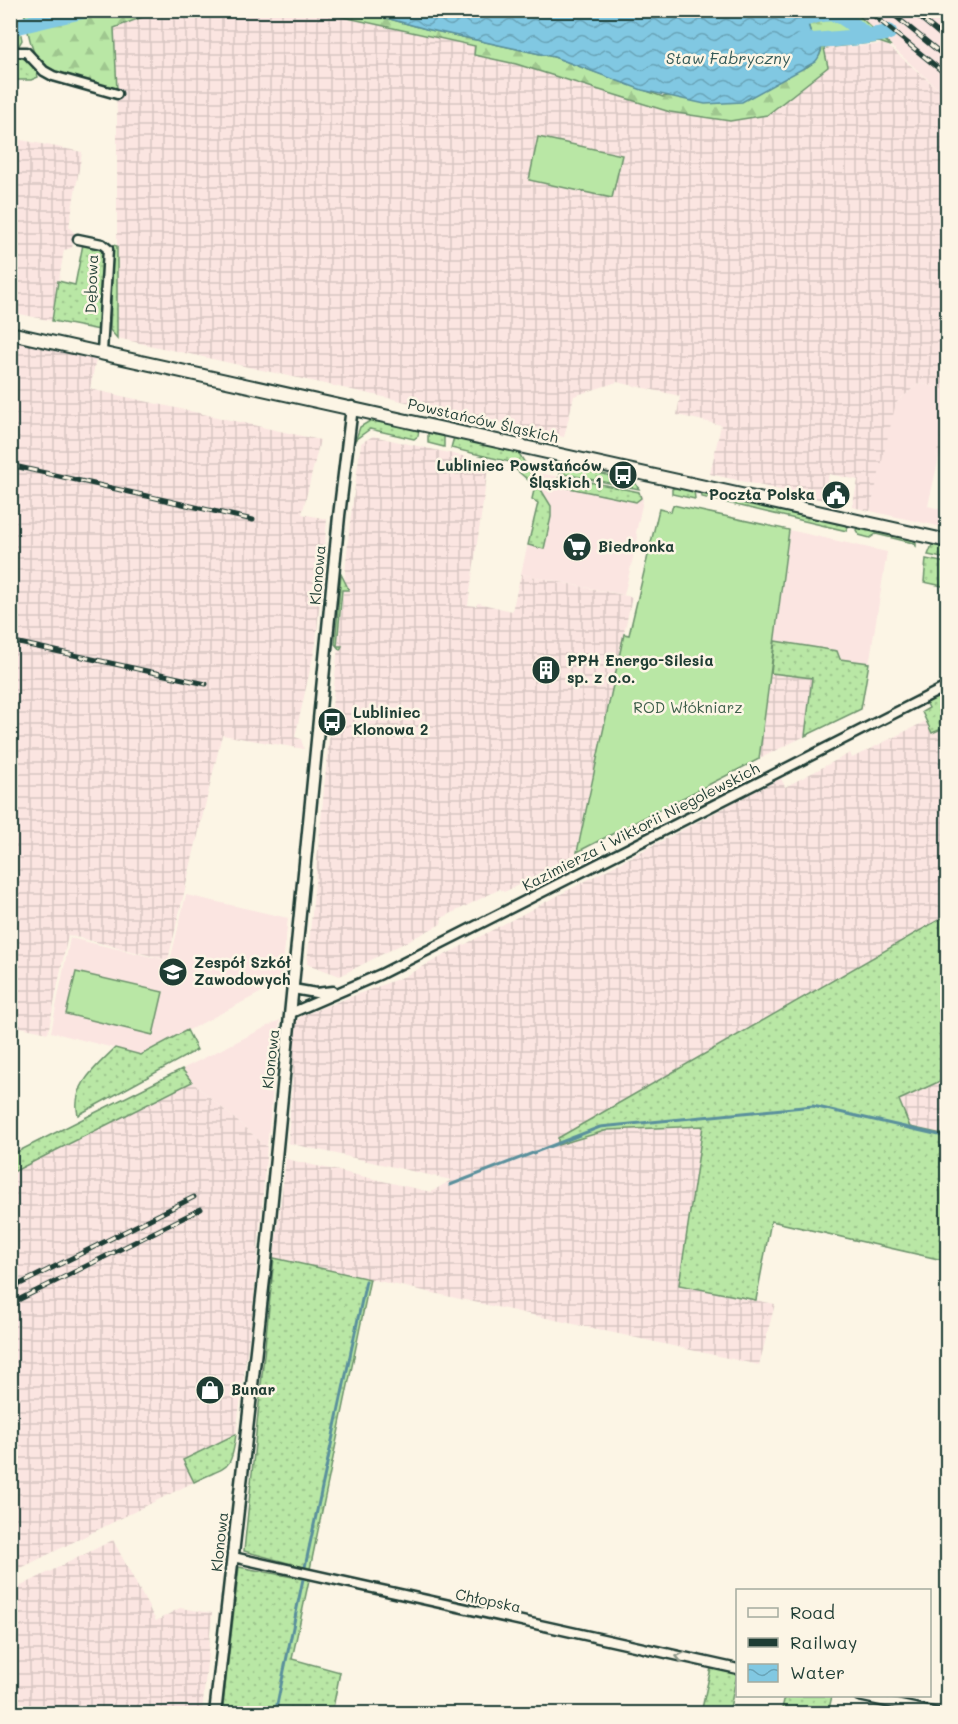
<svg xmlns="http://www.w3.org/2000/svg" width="958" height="1724" font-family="Mali,sans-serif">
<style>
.built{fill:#fbe5e1}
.industrial{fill:url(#industrial-grid)}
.grass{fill:url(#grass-dots);stroke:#6c926c;stroke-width:1.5}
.forest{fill:url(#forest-firs);stroke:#6c926c;stroke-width:1.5}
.garden{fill:#b9e7a5;stroke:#6c926c;stroke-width:1.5}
.water{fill:url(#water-waves);stroke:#5a909c;stroke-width:1.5}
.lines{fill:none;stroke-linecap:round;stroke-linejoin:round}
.stream{stroke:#5a909c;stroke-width:3}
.river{stroke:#81c8e2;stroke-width:16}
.minor-casing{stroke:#1f3d34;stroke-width:13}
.tertiary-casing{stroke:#1f3d34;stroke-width:15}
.secondary-casing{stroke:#1f3d34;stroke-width:16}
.minor{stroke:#fcf5e5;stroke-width:8}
.tertiary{stroke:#fcf5e5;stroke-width:10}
.secondary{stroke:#fcf5e5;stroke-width:12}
.rail-casing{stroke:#1f3d34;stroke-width:5}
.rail{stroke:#fcf5e5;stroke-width:3;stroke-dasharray:9;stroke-linecap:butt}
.oneway{stroke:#8e998c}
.labels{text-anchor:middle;stroke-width:5;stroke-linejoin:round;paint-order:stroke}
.street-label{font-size:15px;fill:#1f3d34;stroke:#fcf5e5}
.poi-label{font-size:15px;font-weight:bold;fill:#1f3d34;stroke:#fcf5e5;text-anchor:start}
.park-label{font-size:15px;fill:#3e5f4b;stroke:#fcf5e5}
.water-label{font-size:16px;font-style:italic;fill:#335957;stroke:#fcf5e5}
</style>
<defs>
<pattern id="industrial-grid" width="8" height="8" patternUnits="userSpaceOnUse" patternTransform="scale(1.5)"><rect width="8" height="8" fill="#fbe5e1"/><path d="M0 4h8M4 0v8" fill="none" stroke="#d7c5c2"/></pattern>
<pattern id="grass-dots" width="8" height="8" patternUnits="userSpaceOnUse" patternTransform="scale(1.5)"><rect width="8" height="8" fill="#b9e7a5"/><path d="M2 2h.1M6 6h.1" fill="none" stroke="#9fc78f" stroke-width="1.8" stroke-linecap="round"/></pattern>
<pattern id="forest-firs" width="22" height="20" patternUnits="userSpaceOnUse" patternTransform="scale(1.5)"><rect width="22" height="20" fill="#b9e7a5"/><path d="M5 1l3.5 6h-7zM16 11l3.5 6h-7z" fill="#9fc78f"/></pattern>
<pattern id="water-waves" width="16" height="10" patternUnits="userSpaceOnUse" patternTransform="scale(1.5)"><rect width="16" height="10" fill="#81c8e2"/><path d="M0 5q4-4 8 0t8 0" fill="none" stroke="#69a4b8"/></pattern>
</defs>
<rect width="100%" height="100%" fill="#fcf5e5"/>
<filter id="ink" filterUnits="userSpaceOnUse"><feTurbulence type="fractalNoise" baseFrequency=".0167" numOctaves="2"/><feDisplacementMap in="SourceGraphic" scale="12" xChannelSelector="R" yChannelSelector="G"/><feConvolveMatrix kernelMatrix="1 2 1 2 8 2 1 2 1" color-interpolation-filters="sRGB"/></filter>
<g filter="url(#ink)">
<path class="built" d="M854 11H947V97L891 46Z
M919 383 947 390V409L936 456 939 457 928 506 947 511V528L870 511 891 415 896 403Z
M529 471 641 493 643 500 636 533 638 537 624 595 521 574 540 490Z
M789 530 887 552 862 709 805 736 812 678 771 673Z
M186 895 288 918 281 982 141 1055 51 1032 70 938 170 961Z
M280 1020 267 1147 192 1082 182 1069Z"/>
<path class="industrial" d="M158 11H316L476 46 474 55 516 64 670 112 767 115 828 67 823 48 886 44 947 97V390L919 383 896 403 870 511 852 507 858 480 829 474 823 500 710 474 721 425 677 415 680 396 617 382 574 396 564 437 117 338V116L114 27Z
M11 138 82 152 69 227 75 234 72 248 64 250 52 321 11 312Z
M11 340 96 359 90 389 320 440 302 514 327 519 316 643 295 737 301 739 304 749 222 735 168 960 68 935 48 1033 11 1025Z
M947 409V450L945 459 936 456Z
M373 436 489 462 468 605 476 606 478 603 512 611 521 574 632 597 575 858 504 892 500 889 442 918 441 924 340 976 307 964 350 522 361 443Z
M771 673 812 678 805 736 759 759Z
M926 721 932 733 946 727 948 731 947 915 558 1139 559 1145 608 1130 703 1126 679 1285 775 1304 759 1365 274 1258 286 1159 431 1192 451 1180 288 1143 296 1021 303 1015 403 977 781 778 785 787 850 753 852 758Z
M947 1078V1135L910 1127 899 1100Z
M192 1082 267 1147 253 1306 236 1434 183 1460 194 1482 11 1573V1173Z
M113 1540 156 1621 180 1608 212 1613 202 1713H11V1591Z"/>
<path class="grass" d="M11 56C24 56 36 64 38 77L31 80H11Z
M83 244 99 248 104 254 100 330 52 321 58 281 75 285Z
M113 245 117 246V338L110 330Z
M373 419 419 430 418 436 414 439 370 429 356 439 360 427Z
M428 432 444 435V447L428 443Z
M454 437 514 450 520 455 551 506V517L544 549 528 545 538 503 532 499 535 486 514 468V463L451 448Z
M575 468 634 481 639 489 559 473Z
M560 476 639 492 641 498 636 502 560 486 557 480Z
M679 486 694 490 695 499 672 494V489Z
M701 491 848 524 847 531 702 497Z
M859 526 916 541V546L913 543 876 534 870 538 859 535 856 530Z
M932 545 947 548V559L928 555Z
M926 559 947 563V587L924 582Z
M341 574 349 590H342L337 646H342L340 650 335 644Z
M775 641 837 651 840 659 869 663 861 709 805 736 812 678 771 673Z
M947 691V731L946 727 932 733 922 712 929 708 926 702Z
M947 915V1078L899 1100 910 1127 947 1135V1261L771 1221 756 1300 679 1285 703 1126 608 1130 558 1145V1138Z
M187 1030 197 1050 78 1115C71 1086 96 1067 115 1048L141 1055Z
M182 1069 192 1082 11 1173V1155Z
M274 1258 370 1279 310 1569 244 1551Z
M236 1434C231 1474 227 1465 194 1482L183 1460Z
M239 1567 309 1580 292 1659 340 1672 332 1713H222Z
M711 1668 737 1674 729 1713H701Z
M785 1696H832L828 1713H781Z"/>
<path class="forest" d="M11 11H16L22 40 18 47 11 49Z
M24 11H158L114 28 117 90C91 83 53 80 36 56 29 45 27 24 24 11Z
M316 11H361L426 29 554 57 663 97 807 67C818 60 825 50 821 38L812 37 804 11H854L891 46 879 42 824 48 828 67 767 115 730 121 670 112 516 64 474 55 475 46Z
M611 11H747L658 16Z"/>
<path class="garden" d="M538 137 622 155 612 198 529 180Z
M673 505 789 530 759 759 577 852 624 634 629 635 659 509 671 512Z
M76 972 163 992 153 1035 66 1014Z"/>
<path class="water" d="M611 11C675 22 740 10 804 11L812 37 821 38C823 45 821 56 815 62L742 102 705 104 642 90 554 57 426 29 361 11Z"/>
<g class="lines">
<path class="stream" d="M450 1185 600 1127 813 1106 948 1137
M305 1567 366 1281
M275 1714 303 1579"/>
<path class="river" d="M807 18C838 8 842 15 865 35
M10 28 86 10
M801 42C814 41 883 36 889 32"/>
<g class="minor-casing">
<path id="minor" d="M10 52H26L44 71 53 76 117 94
M78 239 102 244 108 249 102 352
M293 989 316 993 333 991
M291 1013 381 974 948 686
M233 1557 738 1669
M859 1696 941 1714"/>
</g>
<g class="tertiary-casing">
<path id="tertiary" d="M215 1714 265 1270 339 516 352 407"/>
</g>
<g class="secondary-casing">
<path id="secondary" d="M10 333 948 541"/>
</g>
<use href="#minor" class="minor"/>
<use href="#tertiary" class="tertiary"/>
<use href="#secondary" class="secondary"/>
<g class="rail-casing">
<path id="rail" d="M867 10 948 76
M888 10 948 59
M911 10 948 41
M929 10 948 26
M10 465 253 520
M10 641 206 684
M10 1289 194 1197
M10 1304 201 1209"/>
</g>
<use href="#rail" class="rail"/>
</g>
<defs><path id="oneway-chevron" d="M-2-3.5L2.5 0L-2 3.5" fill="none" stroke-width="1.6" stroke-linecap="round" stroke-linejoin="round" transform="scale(1.5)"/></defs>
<use class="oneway" href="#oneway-chevron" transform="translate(680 1657) rotate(-168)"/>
</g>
<defs>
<g id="bus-disc" transform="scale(1.5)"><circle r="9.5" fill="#1f3d34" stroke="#fcf5e5"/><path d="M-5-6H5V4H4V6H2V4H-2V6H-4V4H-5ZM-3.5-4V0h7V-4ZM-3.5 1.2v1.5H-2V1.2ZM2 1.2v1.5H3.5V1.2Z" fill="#fff"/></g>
<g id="civic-disc" transform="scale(1.5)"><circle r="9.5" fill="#1f3d34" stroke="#fcf5e5"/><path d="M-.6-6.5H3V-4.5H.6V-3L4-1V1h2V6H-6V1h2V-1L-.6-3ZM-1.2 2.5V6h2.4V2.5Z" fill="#fff"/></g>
<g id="supermarket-disc" transform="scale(1.5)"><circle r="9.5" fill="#1f3d34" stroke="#fcf5e5"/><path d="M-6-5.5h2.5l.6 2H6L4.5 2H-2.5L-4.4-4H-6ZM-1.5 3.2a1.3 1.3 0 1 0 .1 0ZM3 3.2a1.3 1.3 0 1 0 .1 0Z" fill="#fff"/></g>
<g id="building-disc" transform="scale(1.5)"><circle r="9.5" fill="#1f3d34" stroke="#fcf5e5"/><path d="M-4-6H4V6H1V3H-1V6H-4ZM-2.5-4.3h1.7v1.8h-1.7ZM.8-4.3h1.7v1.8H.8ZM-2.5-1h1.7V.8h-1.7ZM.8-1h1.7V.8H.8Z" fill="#fff"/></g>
<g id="school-disc" transform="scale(1.5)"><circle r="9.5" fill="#1f3d34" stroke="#fcf5e5"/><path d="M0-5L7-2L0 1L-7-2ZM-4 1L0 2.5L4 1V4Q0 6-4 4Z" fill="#fff"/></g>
<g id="shop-disc" transform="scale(1.5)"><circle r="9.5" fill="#1f3d34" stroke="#fcf5e5"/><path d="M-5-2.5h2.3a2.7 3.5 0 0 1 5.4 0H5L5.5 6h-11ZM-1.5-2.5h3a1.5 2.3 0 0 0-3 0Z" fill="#fff"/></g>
</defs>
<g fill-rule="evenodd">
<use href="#bus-disc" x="623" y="475"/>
<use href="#civic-disc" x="836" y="495"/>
<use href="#supermarket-disc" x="577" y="547"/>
<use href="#building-disc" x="546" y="670"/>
<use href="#bus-disc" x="332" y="722"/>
<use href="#school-disc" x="173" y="972"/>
<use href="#shop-disc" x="210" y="1390"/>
</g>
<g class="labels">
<g class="street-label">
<text transform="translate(92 284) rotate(-88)" y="5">Dębowa</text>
<text transform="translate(483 421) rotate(13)" y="5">Powstańców Śląskich</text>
<text transform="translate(318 575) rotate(-85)" y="5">Klonowa</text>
<text transform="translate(641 827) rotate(-27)" y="5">Kazimierza i Wiktorii Niegolewskich</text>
<text transform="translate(271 1059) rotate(-84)" y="5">Klonowa</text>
<text transform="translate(220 1542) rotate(-84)" y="5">Klonowa</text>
<text transform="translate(488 1601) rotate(12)" y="5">Chłopska</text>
</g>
<g class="poi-label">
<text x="602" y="471" text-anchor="end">Lubliniec Powstańców<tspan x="602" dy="17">Śląskich 1</tspan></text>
<text x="815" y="500" text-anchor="end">Poczta Polska</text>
<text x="598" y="552">Biedronka</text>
<text x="567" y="666">PPH Energo-Silesia<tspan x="567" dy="17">sp. z o.o.</tspan></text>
<text x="353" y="718">Lubliniec<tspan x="353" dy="17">Klonowa 2</tspan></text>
<text x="194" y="968">Zespół Szkół<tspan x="194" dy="17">Zawodowych</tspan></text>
<text x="231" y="1395">Bunar</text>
</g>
<g class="park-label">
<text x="688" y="713">ROD Włókniarz</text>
</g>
<g class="water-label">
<text x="728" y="64">Staw Fabryczny</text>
</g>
</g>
<rect width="958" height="1724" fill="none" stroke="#fcf5e5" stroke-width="36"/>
<rect x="18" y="18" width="922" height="1688" fill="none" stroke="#1f3d34" stroke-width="2" filter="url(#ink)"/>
<rect x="736" y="1589" width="195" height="108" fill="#fcf5e5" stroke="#a4ab9e" stroke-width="1.5"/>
<rect x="748" y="1608" width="30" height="9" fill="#fcf5e5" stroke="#a4ab9e" stroke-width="1.5"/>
<text x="790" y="1619" font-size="18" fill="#1f3d34">Road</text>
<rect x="748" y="1638" width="30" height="9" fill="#1f3d34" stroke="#a4ab9e" stroke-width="1.5"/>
<text x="790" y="1649" font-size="18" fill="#1f3d34">Railway</text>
<rect x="748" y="1664" width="30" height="18" fill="url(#water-waves)" stroke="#a4ab9e" stroke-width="1.5"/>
<text x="790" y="1679" font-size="18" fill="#1f3d34">Water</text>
</svg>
